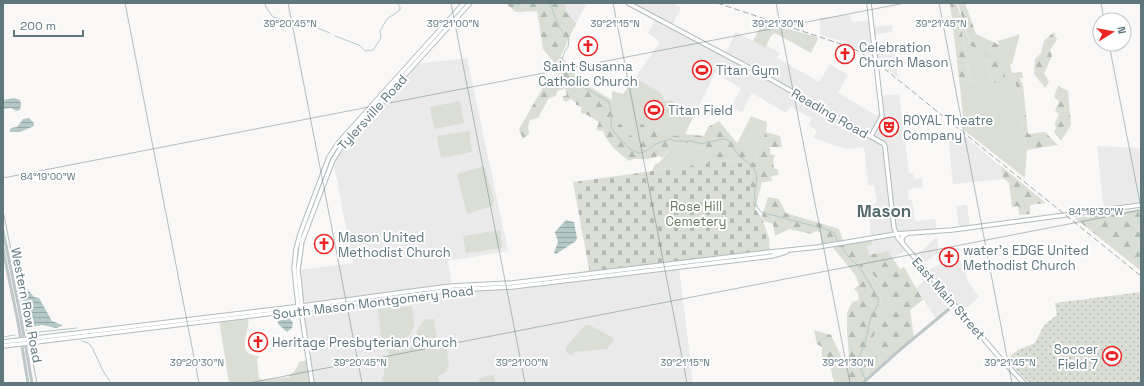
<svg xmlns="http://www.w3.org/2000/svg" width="1144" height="386" font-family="'Space Grotesk',sans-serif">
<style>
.built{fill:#e9eae9}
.grass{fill:#daded5}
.forest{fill:url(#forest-firs)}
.cemetery{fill:url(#cemetery-stones)}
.park{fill:url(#park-dots)}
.water{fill:url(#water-rules)}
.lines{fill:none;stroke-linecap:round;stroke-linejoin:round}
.stream{stroke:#b5c8c8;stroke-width:1}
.secondary-casing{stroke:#b1bbbd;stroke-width:5.5}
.primary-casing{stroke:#b2babc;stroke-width:5.5}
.tertiary{stroke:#bfc6c8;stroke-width:3}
.secondary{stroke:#fff;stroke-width:3.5}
.primary{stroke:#fff;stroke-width:3.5}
.rail{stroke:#9eaaad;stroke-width:1;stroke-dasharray:6 3;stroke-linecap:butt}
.ticks{fill:none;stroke:#5e767c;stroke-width:1;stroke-opacity:0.45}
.labels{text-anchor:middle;stroke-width:4;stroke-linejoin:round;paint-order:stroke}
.poi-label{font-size:13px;fill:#5e767c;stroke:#fff;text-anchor:start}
.street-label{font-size:13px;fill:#5e767c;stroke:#fff}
.park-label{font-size:13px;fill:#6b7a61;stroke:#fff}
.district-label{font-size:17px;font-weight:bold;fill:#54686d;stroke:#fff}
.ticks-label{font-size:10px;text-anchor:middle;fill:#5e767c;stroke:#fff;stroke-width:4;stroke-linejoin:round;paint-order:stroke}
</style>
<defs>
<pattern id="forest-firs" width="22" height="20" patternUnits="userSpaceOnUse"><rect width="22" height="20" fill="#daded5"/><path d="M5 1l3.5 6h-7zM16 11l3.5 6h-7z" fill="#b4b9b2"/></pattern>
<pattern id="cemetery-stones" width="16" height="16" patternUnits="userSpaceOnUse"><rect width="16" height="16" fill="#daded5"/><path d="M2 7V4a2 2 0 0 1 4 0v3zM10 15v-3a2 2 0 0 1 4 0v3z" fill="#b4b9b2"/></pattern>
<pattern id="park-dots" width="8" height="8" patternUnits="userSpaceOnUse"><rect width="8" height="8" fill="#daded5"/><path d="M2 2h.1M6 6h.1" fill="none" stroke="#b4b9b2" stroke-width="1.8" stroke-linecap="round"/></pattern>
<pattern id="water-rules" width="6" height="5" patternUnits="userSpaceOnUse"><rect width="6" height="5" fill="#b5c8c8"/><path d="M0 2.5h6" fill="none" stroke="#96a7a7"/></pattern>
</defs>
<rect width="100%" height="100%" fill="#f9f8f6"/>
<path class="built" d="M565 3H587L576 23 565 11Z
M628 3H672L681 8 672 26 725 54 736 32 764 47 766 45 780 53 777 58 819 82 830 64 848 75 838 93 876 115H881L879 96 899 94 909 173H913L914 179 922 178 923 187 908 189 909 200H912L915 221 935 219 937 231 896 234 907 250 893 258 888 251 869 255 866 239 871 238 869 209H871V204L877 203 874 185H868L864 147 846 149 813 138 817 130 808 125 812 118 790 107 786 113 752 93 742 112 732 107 741 88 715 73 680 145 624 150 610 133 612 91 624 94 660 42 648 33 656 18Z
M850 15 852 22 871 20 872 27 892 25 893 32 873 35 875 51 894 48 898 77 875 59 843 41 820 35V18Z
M467 58 508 251 448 261 452 286 302 306 298 270 353 263 333 160 335 155 415 64Z
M961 133 1014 178 953 184 948 136 958 135Z
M1097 146 1141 148V205L1104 210Z
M967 205 970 228 959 229 956 206Z
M937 237 939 252 920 266 913 258Z
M960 260 969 283 979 297 961 313 954 305 936 319 916 288 929 276 925 271 937 266 940 263Z
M679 267 693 383H312L301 310 429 293 493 289Z"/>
<path class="grass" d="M957 3 970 45 977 50 985 52 993 83 1003 68 1010 65 1012 73 1022 72 1023 78H1015L1027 150 1025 178 964 130V126L960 87 971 85Z
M763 22 817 37 818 39 811 53 775 33 771 36 765 48 753 41Z
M1020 34 1012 64 1004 59 998 41Z
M635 78 661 93 664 100 667 101 670 100 687 110 689 106 696 110 685 134 675 136 660 129 650 132 631 119 642 144 638 143 615 118V102L612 100V91L623 94Z
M460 101 464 123 434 129 430 107Z
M751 116 767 122 766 132 753 163 737 144Z
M469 131 472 152 441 158 437 136Z
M687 143 691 144 690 150 709 147 705 164 652 171 655 164 659 163 673 145Z
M484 166 494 200 492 206 467 214 457 174Z
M500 230 502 248 466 253 463 236Z
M871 238 872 244 867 246 869 255 862 257 891 302 890 307 881 328 877 345 876 362 873 373 862 383 867 372 870 361 869 352 882 307 880 296 849 242Z
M412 306C413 312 414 319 414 324 413 341 394 342 382 343L378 309Z
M248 316C248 320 249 323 248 326 246 339 238 354 258 356L259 358 257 359 259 379 261 378V380L289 377V375C294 373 297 368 299 362L308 360 312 383H229L219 320Z
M426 319H434L437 338 417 342C416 332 418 326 426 319Z
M585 325H589L612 337 614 340 606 350 603 349 574 352 572 355 568 354 566 351V347Z
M446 343 449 366 446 368 447 371 438 376 439 383H386L381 380 384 375 385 361 390 355 384 347 399 351H402V347L426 345V347Z
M494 375 495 383H477L482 377Z"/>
<path class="forest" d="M505 3H565V11L576 23 561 56 580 81 615 102V118L638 143H641L630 118 644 125 645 129 650 132 660 129 675 136 685 134 704 136 708 127 719 121 742 149 745 146 752 153 749 158 753 163 766 132 780 136 782 147H770V154L775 155 773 160 774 168 778 170 779 175 771 176 772 181 762 182 755 210 750 192 752 171 733 160 705 164 709 147 690 150 691 144 687 143 673 145 662 158 658 156 649 159H633L629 161C618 153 608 144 603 131L596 130 599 122C593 119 588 114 581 113V107L578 105H576V103L571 99 565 102 562 97 567 95 565 89 557 91 556 96 549 98 538 118 530 120 528 127 529 134 523 139 519 129 549 77 555 78 561 71 543 49 537 11 516 12Z
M950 3H957L971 86 960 87Z
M958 3H965L976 34 1000 45 1004 59 1012 64 1004 68 1006 82 993 83 985 52 977 50 970 45Z
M1054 32 1057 40 1050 50 1052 56 1044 73 1049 82 1045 88 1034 74 1035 59 1041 53 1044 41Z
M1019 77 1023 85 1028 134 1045 132 1058 145 1027 150 1015 78Z
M1058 86 1068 91 1071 125 1061 141 1054 132 1056 128 1055 123 1059 114 1055 111 1059 101 1054 97Z
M1001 166 1046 203 1030 205V214L1019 215 1018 206 1012 207 1009 183 1003 178Z
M768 197 779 199 786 213 839 229 844 243 849 242 880 296 882 308 869 352 870 361 867 372 862 383H834L831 369 822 358V347L817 344 814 330 831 335 843 360 849 356 847 332V314L852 302 859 300 858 293 854 289 859 285 856 276 831 245 822 247 820 233 816 231 811 234 789 229 775 236 773 224 764 221 762 216Z
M1141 209V271L1075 218Z
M888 251 900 269 904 267 923 300 910 310 914 337 873 373C877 358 876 343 880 329 883 319 889 311 891 302L862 257 863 252 869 255Z"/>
<path class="cemetery" d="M733 160 747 166 752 171 750 192 755 209 762 218 769 238 770 252 590 274 573 182Z"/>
<path class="park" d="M1141 292V383H1029L1006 359 1018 350 1035 343 1044 325 1057 315 1055 303Z"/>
<path class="water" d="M14 98 20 100 21 104 20 110 16 111 11 108 3 109V100Z
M29 118 34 123V126L20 132H10V130L11 128 17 127 23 119Z
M566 220 574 222 577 238 576 241 556 254 554 253 558 242 555 232Z
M24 287 27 289 34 297 39 298 52 321 62 325V326L56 328 42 325 32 327 29 325V312L28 307 23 302 22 289Z
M286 319H290L293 323 292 328 287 332 278 324V321Z"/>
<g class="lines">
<path class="stream" d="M265 3 266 7 273 17 315 27 330 33
M507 3 517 5 523 3
M549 3C553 9 554 15 557 22 559 28 564 34 569 39L568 47 565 51 562 59 563 67 567 77 609 102 611 111V127L617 136 630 149 639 153 646 151 656 144 670 139 675 141H692L701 144 722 139 728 140C731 144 734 149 737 153 742 160 751 162 755 171 761 186 747 195 761 212L825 229 834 233 838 242
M335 36 359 45 365 51 373 50 381 38 380 31 387 19 400 10V7L397 3
M840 244 848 256 861 269 878 298V305L871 316 865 343 859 357V364L865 379
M29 333 77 328
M3 337 15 335
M82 341 88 343 92 347 103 371 111 383"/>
<g class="secondary-casing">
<path id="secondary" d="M869 3 882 116 871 136
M302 308 298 270 302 241 333 160 345 141 470 3
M3 342 302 306 428 289 452 286 512 283 770 252 818 247 896 234 952 230 1141 205
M3 346 341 305 452 290 512 287 772 256 786 252
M312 383 301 310 298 306 294 268 296 249 300 234 329 157 339 142 348 132 464 3"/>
</g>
<g class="primary-casing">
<path id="primary" d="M628 3 763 75 884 144 885 147 894 228 898 238 999 357 1024 383
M902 243V237L908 233"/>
</g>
<path class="tertiary" d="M3 231 19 308 32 383
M3 249 18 322 28 383
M863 383 902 348 954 305"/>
<use href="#secondary" class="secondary"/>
<use href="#primary" class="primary"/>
<path class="rail" d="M717 3 841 44 858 51 881 66 1141 276"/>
</g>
<path class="ticks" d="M125 3 199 383M288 3 362 383M451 3 525 383M613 3 687 383M776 3 850 383M939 3 1012 383M1101 3 1104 20M1109 44 1141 208M3 178 905 3M3 210 37 383M249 383 1141 210"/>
<defs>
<g id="church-ring" transform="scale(1)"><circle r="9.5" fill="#fff" stroke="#ec2323" stroke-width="1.5"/><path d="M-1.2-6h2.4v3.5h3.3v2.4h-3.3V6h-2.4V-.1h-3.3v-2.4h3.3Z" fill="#ec2323"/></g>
<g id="stadium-ring" transform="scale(1)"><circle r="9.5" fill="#fff" stroke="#ec2323" stroke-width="1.5"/><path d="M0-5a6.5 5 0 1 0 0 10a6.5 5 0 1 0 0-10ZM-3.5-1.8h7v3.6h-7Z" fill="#ec2323"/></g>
<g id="theatre-ring" transform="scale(1)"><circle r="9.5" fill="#fff" stroke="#ec2323" stroke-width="1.5"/><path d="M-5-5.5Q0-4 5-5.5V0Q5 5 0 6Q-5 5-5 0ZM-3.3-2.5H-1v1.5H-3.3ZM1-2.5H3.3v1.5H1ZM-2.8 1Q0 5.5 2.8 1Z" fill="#ec2323"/></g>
</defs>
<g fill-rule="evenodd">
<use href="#church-ring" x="588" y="46"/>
<use href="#church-ring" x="845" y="54"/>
<use href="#stadium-ring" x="702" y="70"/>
<use href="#stadium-ring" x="654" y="110"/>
<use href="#theatre-ring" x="889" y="127"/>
<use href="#church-ring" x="324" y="244"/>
<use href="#church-ring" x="949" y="257"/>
<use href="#church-ring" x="258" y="342"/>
<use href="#stadium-ring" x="1112" y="356"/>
</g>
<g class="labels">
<g class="poi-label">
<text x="859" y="52">Celebration<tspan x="859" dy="15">Church Mason</tspan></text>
<text x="588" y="71" text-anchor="middle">Saint Susanna<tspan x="588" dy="15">Catholic Church</tspan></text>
<text x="716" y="75">Titan Gym</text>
<text x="668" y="115">Titan Field</text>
<text x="903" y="125">ROYAL Theatre<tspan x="903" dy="15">Company</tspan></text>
<text x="338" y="242">Mason United<tspan x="338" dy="15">Methodist Church</tspan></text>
<text x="963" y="255">water's EDGE United<tspan x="963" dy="15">Methodist Church</tspan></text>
<text x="272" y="347">Heritage Presbyterian Church</text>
<text x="1098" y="354" text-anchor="end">Soccer<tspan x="1098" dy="15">Field 7</tspan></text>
</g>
<g class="street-label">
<text transform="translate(372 112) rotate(-48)" y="5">Tylersville Road</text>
<text transform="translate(830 113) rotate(30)" y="5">Reading Road</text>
<text transform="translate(949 298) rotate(49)" y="5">East Main Street</text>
<text transform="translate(373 302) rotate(-7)" y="5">South Mason Montgomery Road</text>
<text transform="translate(27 305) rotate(79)" y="5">Western Row Road</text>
</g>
<g class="park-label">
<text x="696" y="211">Rose Hill<tspan x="696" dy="15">Cemetery</tspan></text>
</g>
<g class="district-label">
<text x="884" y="217">Mason</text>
</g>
</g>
<g class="ticks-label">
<text x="290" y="27">39°20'45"N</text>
<text x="453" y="27">39°21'00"N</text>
<text x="615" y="27">39°21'15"N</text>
<text x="778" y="27">39°21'30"N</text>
<text x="941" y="27">39°21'45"N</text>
<text x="48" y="180">84°19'00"W</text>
<text x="1096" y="215">84°18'30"W</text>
<text x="197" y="366">39°20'30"N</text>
<text x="360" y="366">39°20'45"N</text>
<text x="522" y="366">39°21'00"N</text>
<text x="685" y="366">39°21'15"N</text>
<text x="848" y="366">39°21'30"N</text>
<text x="1010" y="366">39°21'45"N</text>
</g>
<rect width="1144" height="386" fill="none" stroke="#5e767c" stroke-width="8"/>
<g transform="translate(1112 32) rotate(79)"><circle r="19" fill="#ffffff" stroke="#bfc8cb"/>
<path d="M0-3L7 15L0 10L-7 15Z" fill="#ec2323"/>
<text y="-6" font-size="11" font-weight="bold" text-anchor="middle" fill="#5e767c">N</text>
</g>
<path d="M14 30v6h69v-6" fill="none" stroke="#5e767c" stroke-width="2"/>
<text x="20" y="30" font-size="12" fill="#5e767c" stroke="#ffffff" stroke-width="3" paint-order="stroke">200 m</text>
</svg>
